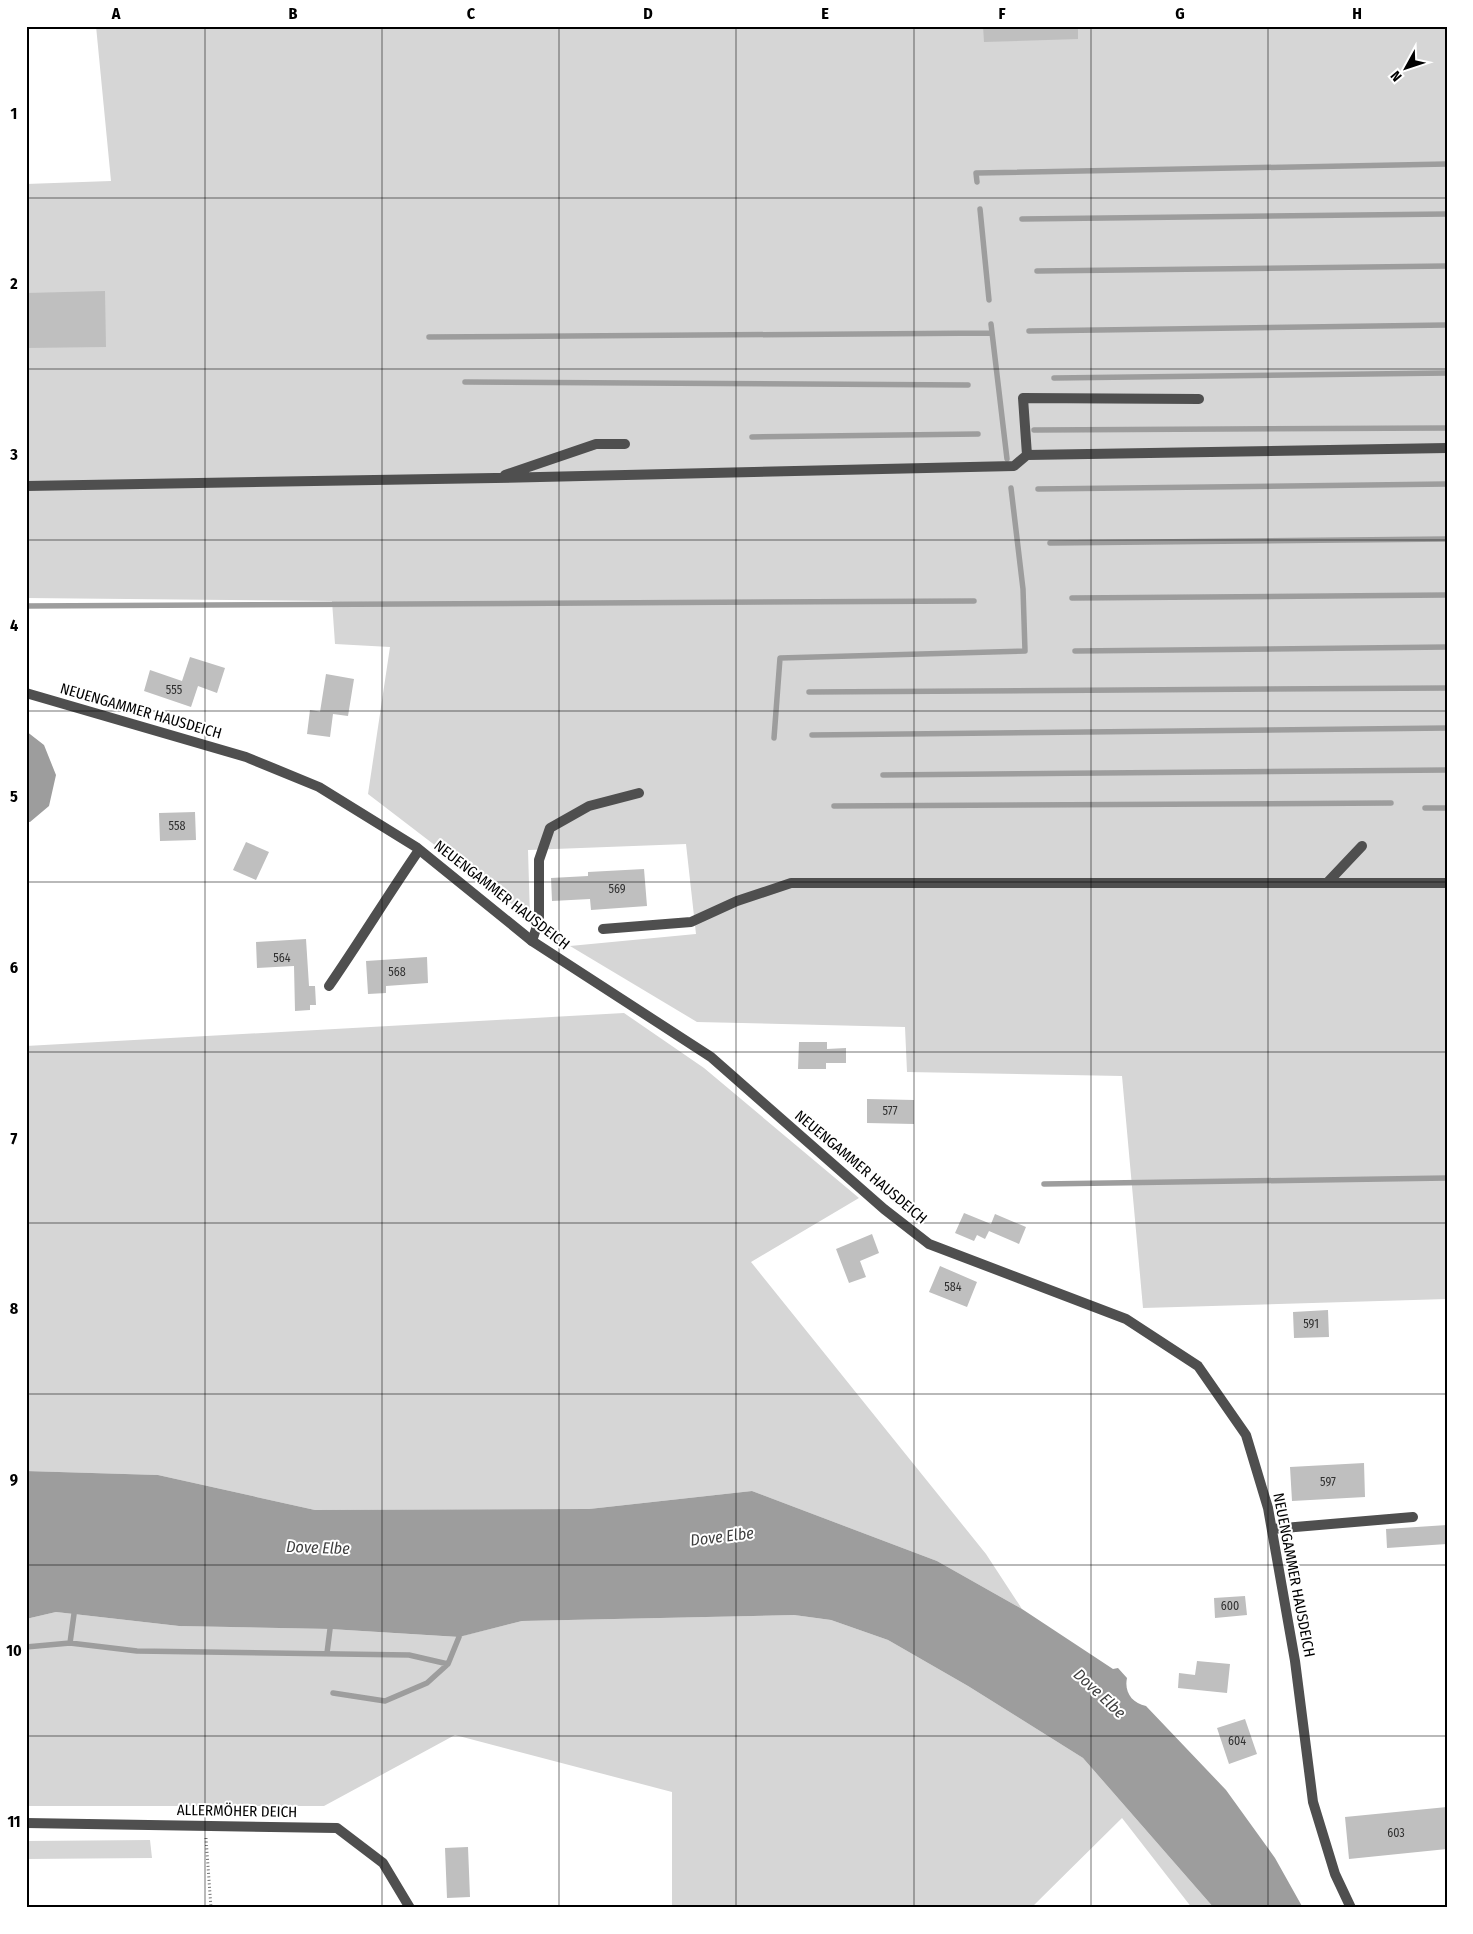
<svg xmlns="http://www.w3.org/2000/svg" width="1473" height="1934" font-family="'Fira Sans Condensed',sans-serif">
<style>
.green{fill:#d6d6d6}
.water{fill:#9d9d9d}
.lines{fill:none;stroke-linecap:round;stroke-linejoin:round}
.stream{stroke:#9d9d9d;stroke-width:5.5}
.building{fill:#bfbfbf}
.path{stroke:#717171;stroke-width:3;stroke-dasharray:1 2.5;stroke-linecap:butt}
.service{stroke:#4f4f4f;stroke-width:10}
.minor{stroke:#4f4f4f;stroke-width:10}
.tertiary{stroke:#4f4f4f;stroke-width:10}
.grid{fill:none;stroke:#000;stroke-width:1;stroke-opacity:0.55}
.labels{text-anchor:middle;stroke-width:4;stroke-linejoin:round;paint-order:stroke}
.number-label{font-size:12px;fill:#303030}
.street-label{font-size:15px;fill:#000;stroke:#fff}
.water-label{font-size:16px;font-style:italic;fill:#3e3e3e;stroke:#fff}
.neatline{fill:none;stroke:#000;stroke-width:2}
.grid-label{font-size:16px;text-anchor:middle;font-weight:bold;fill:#000}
</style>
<rect width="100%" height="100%" fill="#fff"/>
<path class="green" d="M96 26H1447V1299L1143 1308 1122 1076 907 1072 905 1027 697 1022 570 946 696 934 686 844 528 850 530 918 368 794 390 647 335 644 332 601 26 598V184L111 181Z
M624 1013 704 1068 859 1198 751 1262 986 1554 1022 1609 937 1561 752 1491 589 1509 315 1510 158 1475 26 1471V1046Z
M56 1612 179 1626 330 1629 458 1637 522 1621 794 1615 831 1620 888 1640 968 1686 1083 1758 1214 1908H1192L1122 1818 1031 1908H672V1792L455 1735 324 1806H26V1619Z
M150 1840 152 1858 26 1859V1841Z"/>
<path class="water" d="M26 731 44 745 56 775 49 806 30 822H26Z
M26 1471 158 1475 315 1510 589 1509 752 1491 937 1561 1022 1609 1113 1669 1118 1668 1127 1678C1124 1692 1132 1703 1146 1706L1226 1790 1275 1858 1303 1908H1214L1083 1758 968 1686 888 1640 831 1620 794 1615 522 1621 459 1637 330 1629 179 1626 56 1612 26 1619Z"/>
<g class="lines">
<path class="stream" d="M977 182 976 173 1447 164
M980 209 989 300
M1022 219 1447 214
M1037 271 1447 266
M991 324 1007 459
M1029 331 1447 325
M429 337 992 333
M1054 378 1447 373
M465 382 968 385
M1034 430 1447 428
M752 437 978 434
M1038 489 1447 484
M1050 543 1447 539
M1072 598 1447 595
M26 606 974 601
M1075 651 1447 647
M809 692 1447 688
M812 735 1447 728
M774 738 780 658 1025 651 1023 589 1011 488
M883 775 1447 770
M834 806 1391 803
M1425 808H1447
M1044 1184 1447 1178
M70 1643 74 1614
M26 1647 70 1643 137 1651 409 1655 448 1664
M327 1653 330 1629
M333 1693 385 1701 427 1683 448 1664 459 1637"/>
</g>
<path class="building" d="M983 26H1078V39L984 42Z
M105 291 106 347 26 348V293Z
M190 657 225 668 217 693 198 686 191 707 144 691 150 670 182 681Z
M326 674 354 679 348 716 333 714 330 737 307 734 310 710 323 712H320Z
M195 812 196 840 160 841 159 813Z
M246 842 269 852 256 880 233 870Z
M644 869 647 906 591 910 590 899 552 901 551 878 588 876V872Z
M306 939 309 986H315L316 1005H310V1010L295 1011 294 966 257 968 256 942Z
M427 957 428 983 386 986V993L368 994 366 961Z
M799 1042H827V1049L846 1048V1063H826V1069H798Z
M867 1099 914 1100V1124L867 1123Z
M964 1213 991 1224 995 1214 1026 1227 1019 1244 989 1231 985 1239 977 1235 974 1241 955 1233Z
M872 1234 879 1253 860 1261 866 1277 849 1283 836 1249Z
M940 1266 977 1282 967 1307 929 1292Z
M1328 1310 1329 1337 1294 1338 1293 1312Z
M1364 1463 1365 1497 1292 1501 1290 1467Z
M1447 1525V1544L1387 1548 1386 1529Z
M1245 1596 1247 1615 1215 1618 1214 1598Z
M1197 1661 1230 1664 1227 1693 1178 1688 1179 1673 1195 1675Z
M1245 1719 1257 1754 1229 1764 1217 1728Z
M1447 1807V1849L1349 1859 1345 1817Z
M468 1847 470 1897 447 1898 445 1848Z"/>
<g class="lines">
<path class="path" d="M206 1838 211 1908"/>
<path class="service" d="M1027 455 1023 398 1199 399
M505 475 596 444H625
M26 486 495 478 1014 466 1027 455 1447 448
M1327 883 1362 846
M603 929 691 922 737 901 791 883H1447
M532 941 539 920V860L550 828 589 806 639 793
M329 986C360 941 388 895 419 850
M1272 1529 1413 1517"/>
<path class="minor" d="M26 693 246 757 319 787 416 847 532 941 711 1057 884 1209 929 1244 1126 1319 1198 1366 1246 1435 1268 1508 1295 1661 1313 1802 1335 1874 1351 1908"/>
<path class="tertiary" d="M26 1823 337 1828 383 1863 410 1908"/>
</g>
<path class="grid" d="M205 26V1908M382 26V1908M559 26V1908M736 26V1908M914 26V1908M1091 26V1908M1268 26V1908M26 198H1447M26 369H1447M26 540H1447M26 711H1447M26 882H1447M26 1052H1447M26 1223H1447M26 1394H1447M26 1565H1447M26 1736H1447"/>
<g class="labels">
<g class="number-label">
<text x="174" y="694">555</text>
<text x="177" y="830">558</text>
<text x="617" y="893">569</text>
<text x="282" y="962">564</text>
<text x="397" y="976">568</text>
<text x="890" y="1115">577</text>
<text x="953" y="1291">584</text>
<text x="1311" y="1328">591</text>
<text x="1328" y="1486">597</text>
<text x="1230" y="1610">600</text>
<text x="1237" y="1745">604</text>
<text x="1396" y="1837">603</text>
</g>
<g class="street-label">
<text transform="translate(141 711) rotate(16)" y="5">NEUENGAMMER HAUSDEICH</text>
<text transform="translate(502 895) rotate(38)" y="5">NEUENGAMMER HAUSDEICH</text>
<text transform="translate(861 1167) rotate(40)" y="5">NEUENGAMMER HAUSDEICH</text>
<text transform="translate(1294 1575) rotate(79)" y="5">NEUENGAMMER HAUSDEICH</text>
<text transform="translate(237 1811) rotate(1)" y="5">ALLERMÖHER DEICH</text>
</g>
<g class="water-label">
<text transform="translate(722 1536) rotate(-7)" y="6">Dove Elbe</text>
<text transform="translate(318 1547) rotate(2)" y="6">Dove Elbe</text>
<text transform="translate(1100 1693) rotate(43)" y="6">Dove Elbe</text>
</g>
</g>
<rect width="1473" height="1934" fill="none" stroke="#ffffff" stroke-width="55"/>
<g transform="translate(1406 68) rotate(230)" stroke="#ffffff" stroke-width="4" paint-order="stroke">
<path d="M0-4L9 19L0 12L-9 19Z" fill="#000000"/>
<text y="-8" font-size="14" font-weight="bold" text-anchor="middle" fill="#000000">N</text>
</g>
<rect x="28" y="28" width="1418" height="1878" class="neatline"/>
<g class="grid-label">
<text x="116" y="19">A</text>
<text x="293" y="19">B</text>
<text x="471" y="19">C</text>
<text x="648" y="19">D</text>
<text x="825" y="19">E</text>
<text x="1002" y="19">F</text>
<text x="1180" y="19">G</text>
<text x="1357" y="19">H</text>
<text x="14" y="119">1</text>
<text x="14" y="289">2</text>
<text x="14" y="460">3</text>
<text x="14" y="631">4</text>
<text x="14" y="802">5</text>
<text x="14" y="973">6</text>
<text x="14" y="1144">7</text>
<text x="14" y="1314">8</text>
<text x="14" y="1485">9</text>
<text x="14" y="1656">10</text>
<text x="14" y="1827">11</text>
</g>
</svg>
